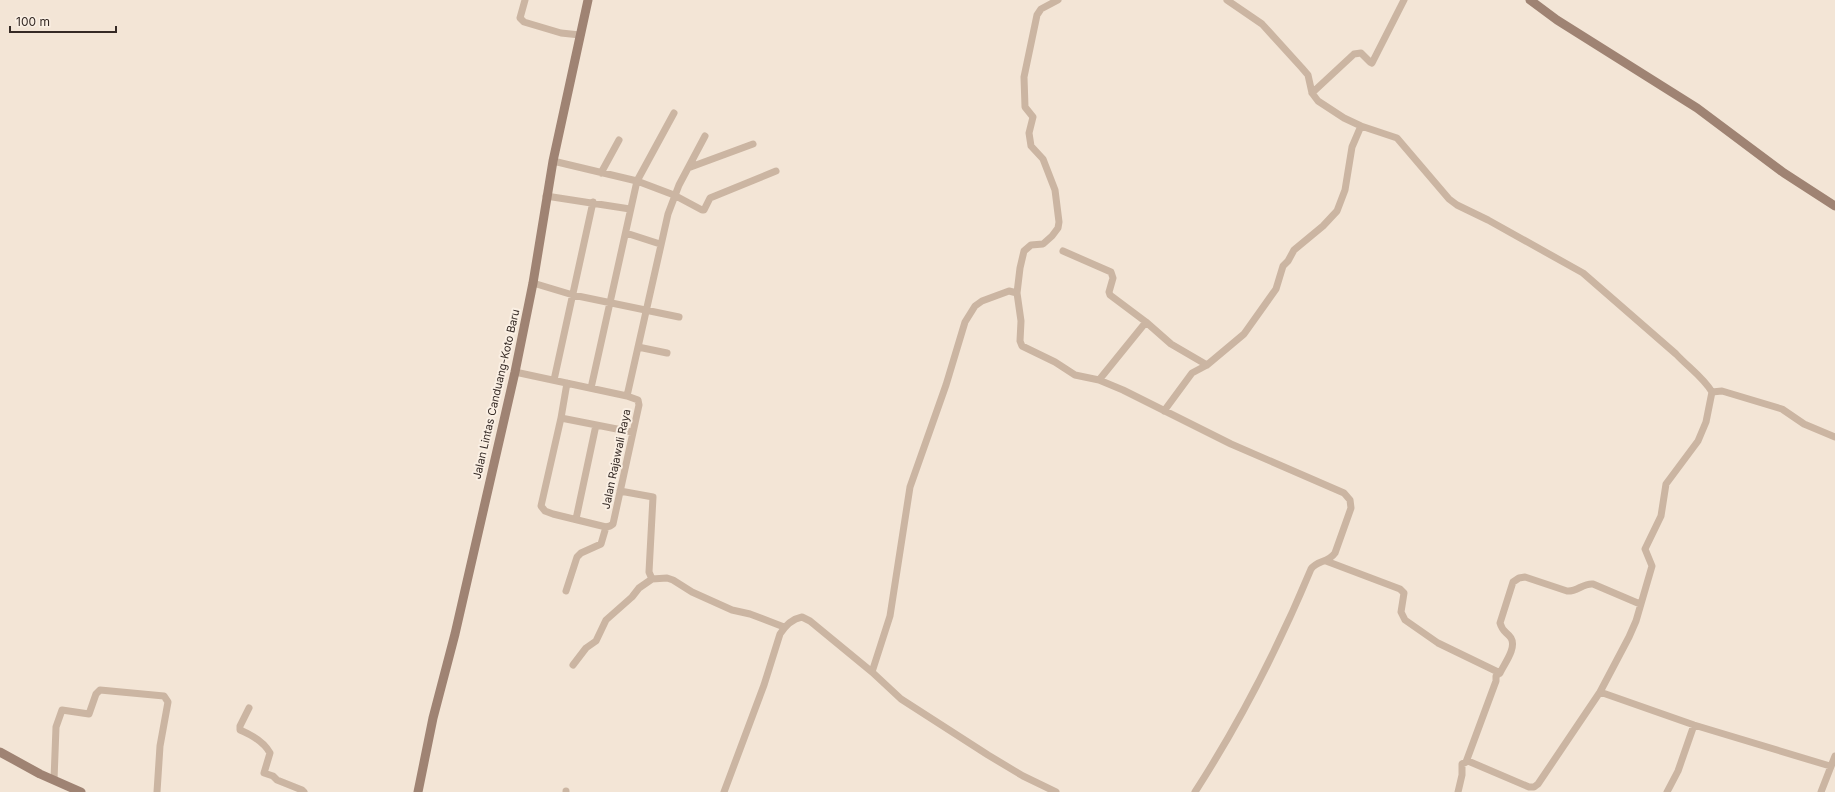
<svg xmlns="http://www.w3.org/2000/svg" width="1835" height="792" font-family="Inter,sans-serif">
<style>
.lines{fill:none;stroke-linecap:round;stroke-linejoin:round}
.street{stroke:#cbb5a2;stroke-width:7}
.secondary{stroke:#9f8373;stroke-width:9}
.labels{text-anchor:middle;stroke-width:4;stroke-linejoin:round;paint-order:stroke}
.street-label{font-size:11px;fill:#352a25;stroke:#faefe3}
</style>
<rect width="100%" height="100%" fill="#f3e5d6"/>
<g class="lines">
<path class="street" d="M525 0 520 18 524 22 561 33 580 35
M1058 0 1041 9 1037 15 1024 77 1025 107 1033 117 1029 133 1031 146 1043 159 1055 190 1059 222 1058 228 1052 236 1043 244 1031 245 1024 251 1020 268 1017 293 1021 321 1020 341 1022 346 1055 362 1075 375 1099 380 1123 390 1231 444 1344 493 1350 500 1351 508 1335 553C1328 563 1317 560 1311 569 1279 646 1240 722 1195 792
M1227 0 1262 24 1302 68 1308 75 1312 93 1318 101 1344 118 1361 126 1397 138 1449 199 1457 205 1488 220 1583 273 1676 354C1688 367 1703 377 1712 392L1706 422 1698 441 1666 484 1661 516 1645 549 1652 566 1636 621 1629 637 1600 692 1538 784 1534 787H1529L1468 761 1462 764V775L1458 792
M1312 93 1354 54 1361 53 1370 62 1372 63 1404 0
M553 161 637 181 674 195 702 210H704L710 198 776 171
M688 168 753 144
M601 173 619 140
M546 196 630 209
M626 233 660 244
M1063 251 1111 272 1113 278 1109 292 1110 295 1146 322 1171 344 1207 365
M533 283 573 295 679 317
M638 347 667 353
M515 372 627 396 638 400 639 405 613 524 610 526 606 527 553 514 545 511 541 506 561 418 567 383
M554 380 593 202
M1099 380 1146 322
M591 388 637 181 674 113
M1712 392 1722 391 1782 409 1804 424 1835 437
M627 396 668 214 679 185 705 136
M1164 411 1192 373 1207 365 1244 334 1276 289 1283 266 1288 261 1294 250 1323 226 1337 211 1345 190 1352 147 1361 126
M561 418 632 432
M620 491 653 497 649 572 652 579 667 578 673 580 692 592 732 610 750 614 784 627
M576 519 596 425
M1326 561 1400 589 1404 593 1401 612 1405 620 1438 643 1500 673 1496 676V681L1466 762
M566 591 577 557 581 553 601 544 606 527
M573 665 586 648 596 641 606 620 632 597 639 588 652 579
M872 672 890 616 910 487 946 385 965 322 975 306 982 301 1009 291 1017 293
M1500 673C1504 664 1517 648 1511 638 1506 631 1503 633 1500 623L1513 582 1519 578 1525 577 1567 591C1577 592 1583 583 1593 584L1640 604
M1600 692 1694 725 1830 766
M249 708 240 726V730C252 735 264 742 270 753L264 773 273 776 277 780 302 790 304 792
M54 780 56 727 62 710 89 714 96 694 100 690 164 696 168 702 160 746 157 792
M566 792V791
M724 792 764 685 780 634C785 626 792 619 802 617L810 621 872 672 901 699 988 755 1023 776 1056 792
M1667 792 1678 771 1694 725
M1821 792 1835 756"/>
<path class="secondary" d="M1530 0 1557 20 1697 108 1784 173 1835 206
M0 752 40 774 81 792
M418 792 433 718 455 634 515 372 533 283 553 161 588 0"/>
</g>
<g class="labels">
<g class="street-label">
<text transform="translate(496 394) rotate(-77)" y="4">Jalan Lintas Canduang-Koto Baru</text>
<text transform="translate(616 459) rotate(-78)" y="4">Jalan Rajawali Raya</text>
</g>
</g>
<path d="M10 26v6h106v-6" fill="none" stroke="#352a25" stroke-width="2"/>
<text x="16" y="26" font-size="12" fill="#352a25" stroke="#faefe3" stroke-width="3" paint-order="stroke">100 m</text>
</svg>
